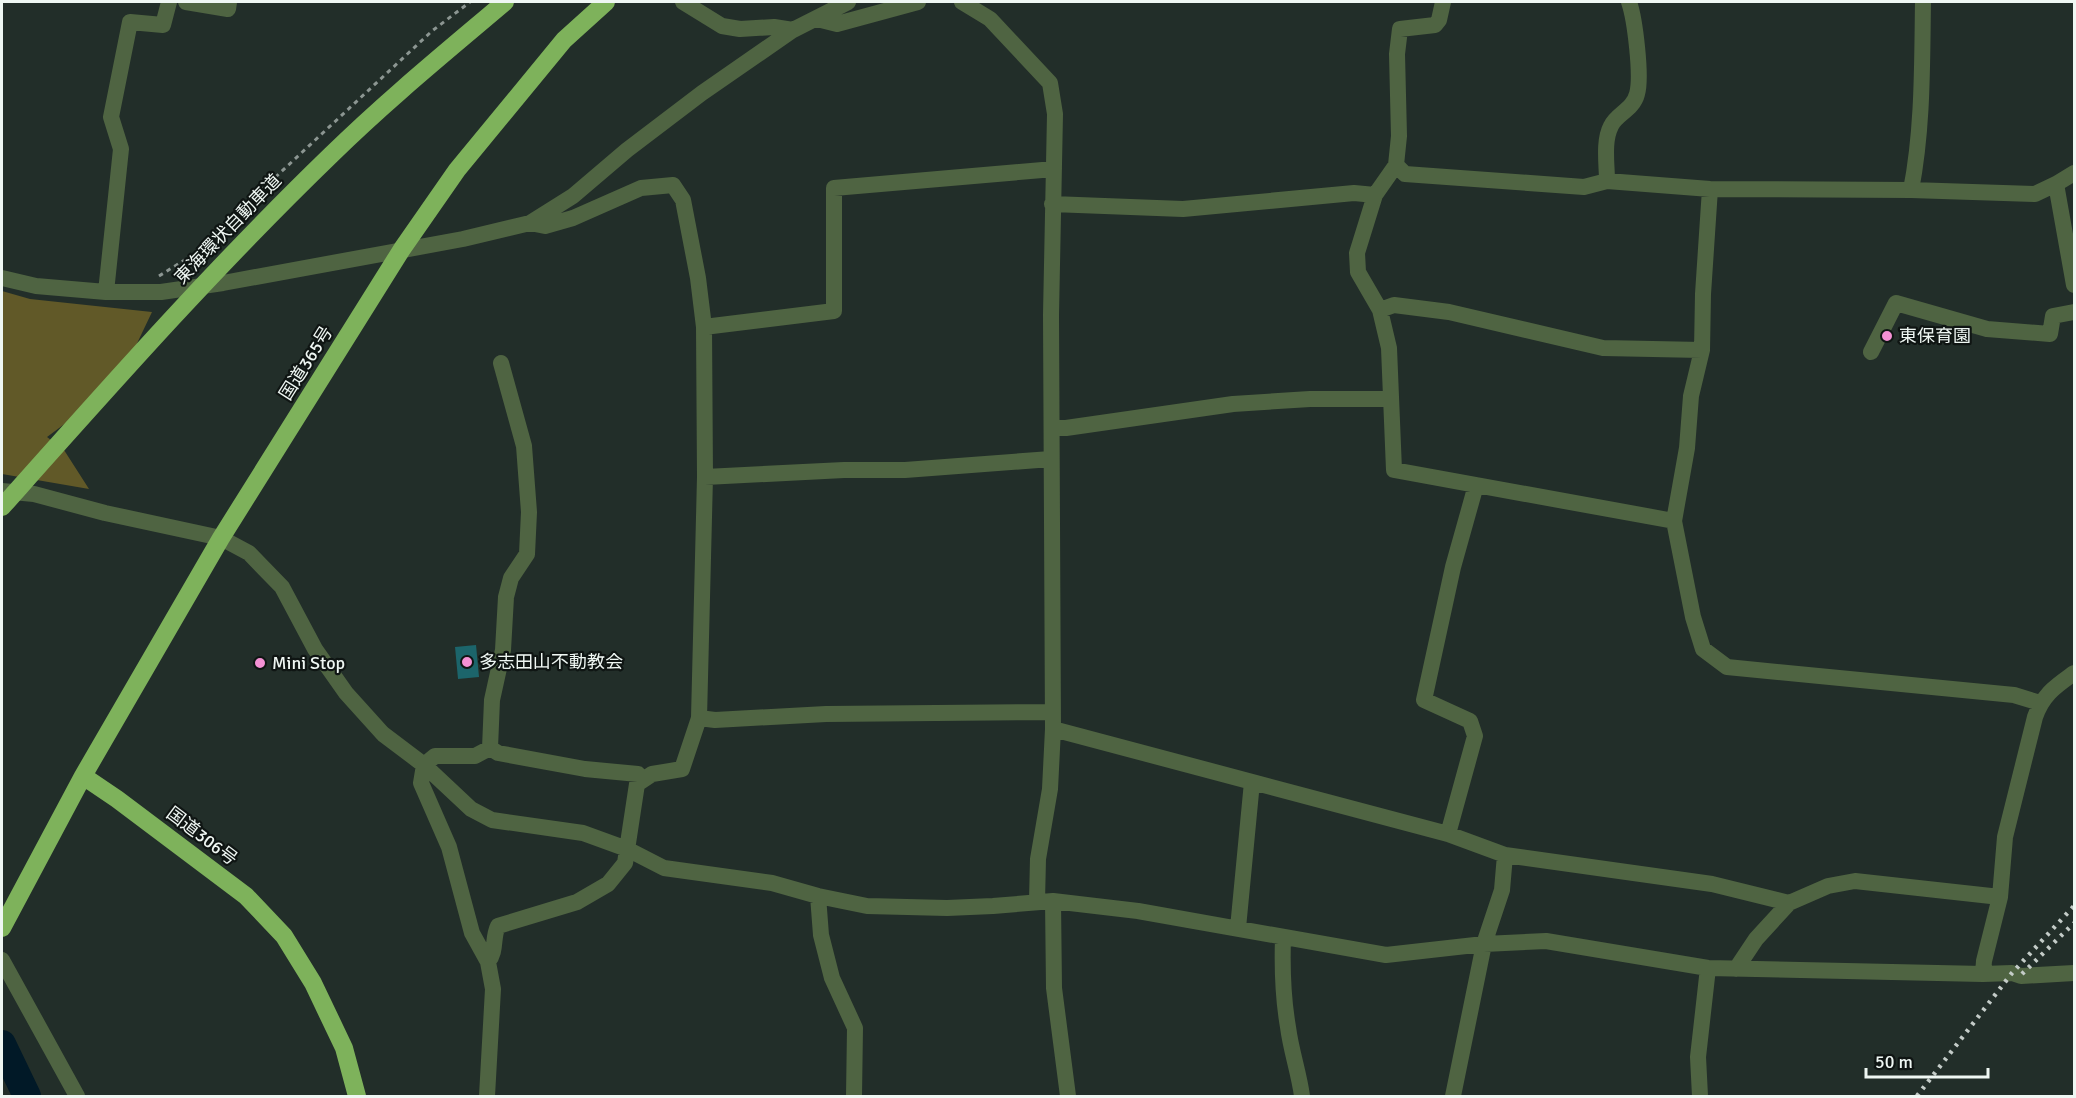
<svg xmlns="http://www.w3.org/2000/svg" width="2076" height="1098" font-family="Signika,'Noto Sans JP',sans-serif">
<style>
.forest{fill:#615928}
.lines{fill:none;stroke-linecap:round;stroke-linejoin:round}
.river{stroke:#011927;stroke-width:28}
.building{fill:#1c656b}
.path{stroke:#8c9692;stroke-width:3;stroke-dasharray:4.5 4.5;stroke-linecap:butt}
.minor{stroke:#4f6442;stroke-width:16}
.highway{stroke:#7eb25b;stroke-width:18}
.rail{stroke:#c4ccc8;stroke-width:4.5;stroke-dasharray:3 6;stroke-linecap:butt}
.poi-dot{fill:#f491d4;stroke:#0f1513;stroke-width:2}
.labels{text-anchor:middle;stroke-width:4.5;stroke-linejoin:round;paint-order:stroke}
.street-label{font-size:18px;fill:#eff7f3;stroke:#0f1513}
.poi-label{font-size:18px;fill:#eff7f3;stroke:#0f1513;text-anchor:start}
</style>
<rect width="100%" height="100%" fill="#222e29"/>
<path class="forest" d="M2 291 30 299 152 312 131 356 82 411 47 437 64 450 89 489 2 474Z"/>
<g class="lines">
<path class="river" d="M2 1044 27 1096"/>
</g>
<path class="building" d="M476 645 479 677 458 679 455 647Z"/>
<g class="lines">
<path class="path" d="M159 276 191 256 432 31 470 2"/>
<path class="minor" d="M186 2 228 9 229 2
M683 2 722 26 740 29 774 27 793 30
M962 2 990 19 1050 83 1055 114 1051 315 1053 729 1050 789 1038 859 1037 901
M1443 2 1439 20 1435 25 1400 29 1397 54 1399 136 1396 165 1375 195 1357 253 1358 272 1380 310 1389 348 1394 470 1674 521 1687 448 1691 396 1702 350 1703 294 1710 189
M817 19 837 24 918 2
M1396 165 1405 174 1584 187 1607 181 1710 189 1911 190 2035 194 2056 184 2074 173
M1607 181C1607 165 1603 141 1611 126 1616 114 1633 110 1637 94 1642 77 1635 19 1629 2
M2056 184 2074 285
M1911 190C1923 129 1922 64 1923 2
M1052 204 1183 209 1354 193 1375 195
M2 278 36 286 106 292H161L223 283 463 239 530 223 573 196 627 150 702 93 793 30 848 2
M106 292 121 149 111 117 130 22 163 25 169 2
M1380 310 1394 305 1449 312 1603 348 1702 350
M704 327 834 311V188L1054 169
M1871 352 1896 303 1987 329 2050 334 2053 316 2074 312
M501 363 524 446 529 512 527 554 511 578 506 597 503 650 492 700 490 748 498 753 585 769 638 774 643 780
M1052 428H1066L1233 404 1310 399H1391
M705 477 844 470H905L1051 459
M2 491 34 494 105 513 221 538 249 553 282 587 315 649 346 693 383 734 424 765 471 809 492 820 583 833 627 849 664 868 772 883 818 896 867 906 947 908 993 906 1053 901 1138 911 1386 955 1484 944 1546 941 1708 968 1983 974 2012 973 2021 976 2074 973
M1674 521 1693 617 1703 649 1727 667 2014 695 2040 703
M699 718 715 720 826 714 1053 712
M1053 729 1448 834 1505 855 1712 884 1789 903 1828 886 1855 881 2000 897
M1448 834 1475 736 1470 721 1424 700 1453 567 1476 485
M818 896 821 935 832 978 855 1028 854 1096
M1053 901 1054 988 1068 1096
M1238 928 1252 782
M1283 938C1282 968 1283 998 1288 1027 1291 1051 1299 1073 1302 1096
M2 960 77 1096
M488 962C497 951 492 938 498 926L577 902 608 884 625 863 637 784 652 774 682 769 699 718 705 477 704 327 698 278 683 200 673 185 641 188 573 218 545 226 530 223
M1736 969 1756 939 1789 903
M1983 974 1984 961 2000 897 2005 837 2035 717C2043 694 2056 686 2074 673
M487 1096 493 989 488 962 472 933 449 847 421 783 424 765 435 756H475L490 748
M1453 1096 1484 944 1502 890 1505 855
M1700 1096 1698 1057 1708 968"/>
<path class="highway" d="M2 507C109 387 215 267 331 155 386 101 446 52 505 2
M83 776 117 799 246 896 284 936 313 983 344 1048 357 1096
M2 928 83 776 221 538 402 249 457 170 564 40 606 2"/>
<path class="rail" d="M2022 974 2074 923
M1917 1096 2012 973 2074 906"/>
</g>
<g class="poi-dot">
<circle cx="1887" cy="336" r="6"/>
<circle cx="467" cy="662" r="6"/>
<circle cx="260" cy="663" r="6"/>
</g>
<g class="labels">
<g class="street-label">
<text transform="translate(228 229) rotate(-46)" y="6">東海環状自動車道</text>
<text transform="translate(306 363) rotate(-58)" y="6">国道365号</text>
<text transform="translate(202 836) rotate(37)" y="6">国道306号</text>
</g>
<g class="poi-label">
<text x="1899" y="342">東保育園</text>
<text x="479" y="668">多志田山不動教会</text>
<text x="272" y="669">Mini Stop</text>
</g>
</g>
<rect width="2076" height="1098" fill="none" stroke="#eff7f3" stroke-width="6"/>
<path d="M1866 1068v9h122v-9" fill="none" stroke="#eff7f3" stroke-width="3"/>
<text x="1875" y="1068" font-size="18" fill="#eff7f3" stroke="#0f1513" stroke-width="4.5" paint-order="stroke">50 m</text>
</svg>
